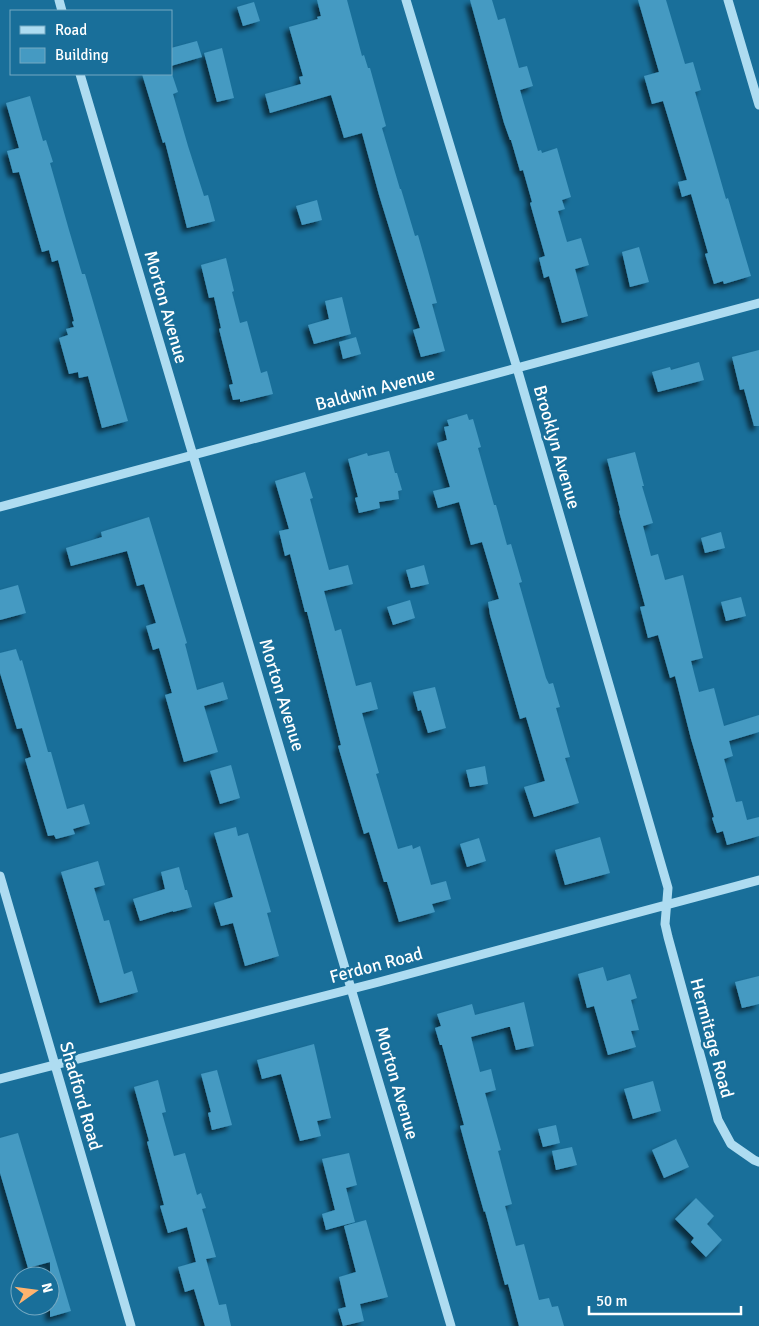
<svg xmlns="http://www.w3.org/2000/svg" width="759" height="1326" font-family="Signika,sans-serif">
<style>
.building{fill:#459ac2;filter:url(#shadow)}
.lines{fill:none;stroke-linecap:round;stroke-linejoin:round}
.minor{stroke:#aedcf1;stroke-width:9}
.labels{text-anchor:middle;stroke-width:5;stroke-linejoin:round;paint-order:stroke}
.street-label{font-size:18px;fill:#fff;stroke:#196f9a}
</style>
<defs>
<filter id="shadow"><feDropShadow dx="-4.5" dy="4.5" stdDeviation="2.5" flood-color="#0009"/></filter>
</defs>
<rect width="100%" height="100%" fill="#196f9a"/>
<path class="building" d="M317 0H347L362 56 364 55 368 68H370L386 126 382 128 400 189H401L415 236 418 235 426 263 437 303 432 304 445 351 421 357 413 330 420 328 379 195 362 133 344 138 331 95 270 113 265 94 301 84 299 77 303 76 289 27 318 19 317 17 321 16Z
M470 0H492L498 20 505 18 519 68 527 66 533 86 520 90 538 151 541 150 542 153 557 148 571 197 562 200 565 209 558 211 567 242 581 238 589 265 575 269 588 316 562 323 549 276 544 278 539 258 545 256 530 203 532 202 523 170 520 171 511 140H510L504 123Z
M638 0H666L685 64 693 62 701 90 695 92 714 157 726 199 728 198 751 276 724 284 723 281 714 284 705 254 708 253 691 194 682 197 678 182 687 180 663 101 652 104 644 76 659 72Z
M254 2 260 21 243 26 237 7Z
M197 41 202 57 171 66V48Z
M222 48 234 98 217 102 204 53Z
M142 74H172L178 92 173 94 188 146 204 196 208 195 215 221 187 228 165 142 163 143Z
M30 96 43 141 46 140 53 162 50 163 69 230 82 274H85L128 421 102 428 88 376 79 378 78 372 69 374 59 338 68 335 66 329 74 327 72 322 74 321 58 260 52 262 49 250 42 252 19 172 13 173 7 151 19 148 6 103Z
M317 200 322 220 302 225 296 206Z
M639 247 649 282 630 287 622 252Z
M226 258 234 291 232 292 240 323 247 321 261 373 267 371 273 394 240 402V399L233 400 229 385 233 384 219 329 221 328 214 297 209 298 201 265Z
M342 297 351 334 314 344 308 325 329 319 325 301Z
M356 337 361 354 343 359 339 342Z
M759 350V426H754L744 389 740 390 732 357Z
M699 362 704 380 658 392 652 372 670 367 671 370Z
M467 414 469 420 473 419 481 447 478 448 494 505H496L507 545 511 544 522 582 519 583 546 678 549 684 553 683 560 707 556 708 570 757 565 758 579 803 534 817 524 787 545 781 526 717 520 719 490 615 488 602 499 599 482 542 471 545 459 502 438 508 433 491 450 487 437 443 447 440 444 427 449 426 447 420Z
M389 451 395 473H397L402 490 398 491 399 499 379 502 380 508 359 513 355 498 358 497 348 459 367 453 368 456Z
M635 452 644 486H642L653 523 643 526 651 556 658 554 665 580 683 575 703 658 691 661 699 692 714 688 724 726 759 715V732L729 741 733 756 724 759 736 802 742 801 747 820 759 817V836L727 845 723 831 717 833 712 818 714 817 691 739 675 676 670 678 658 635 648 638 640 607 645 606 619 511 620 510 607 459Z
M305 472 313 498 310 499 329 570 348 565 353 584 324 591 335 631 341 629 356 686 371 682 378 709 362 713 379 773 376 774 398 849 412 845 413 849 420 846 431 885 446 881 451 899 432 904 435 912 399 922 387 882H384L369 832 364 834 338 746 341 745 307 612H305L290 554 285 556 279 531 289 529 275 481Z
M149 517 187 643 185 644 197 690 223 682 228 699 204 706 218 752 184 762 165 695 172 693 159 648 153 650 146 626 156 623 144 584 137 586 127 551 71 566 66 548 102 537 101 532Z
M721 532 725 548 705 553 701 538Z
M424 565 429 584 411 588 406 570Z
M18 585 26 613 0 620V590Z
M741 597 746 616 726 621 721 602Z
M410 600 415 618 393 625 387 607Z
M16 649 20 661 22 660 48 752H51L67 809 84 804 90 824 73 829 75 834 56 839 54 835 48 836 25 759 31 757 22 728 17 729 0 673V653Z
M435 687 446 728 428 733 421 710 418 711 413 692Z
M231 765 240 798 220 804 210 771Z
M485 766 488 784 470 787 466 770Z
M236 827 238 836 248 833 271 912 267 913 279 956 245 966 233 923 221 926 214 903 233 897 214 833Z
M600 837 610 873 565 885 555 850Z
M479 838 486 861 467 867 460 844Z
M98 861 105 885 94 888 104 921 109 920 124 974 132 971 138 992 100 1003 61 872Z
M179 867 185 890H187L192 907 173 912V911L140 921 133 899 165 889 161 872Z
M603 967 607 981 630 974 637 998 631 1000 639 1030 631 1031 636 1047 608 1055 594 1006 587 1008 578 974Z
M759 976V1004L742 1008 735 982Z
M524 1002 534 1046 516 1050 510 1027H508L471 1037 480 1072 491 1069 496 1090 485 1093 501 1150 498 1151 512 1204 505 1206 516 1246 524 1244 539 1300 549 1298 552 1307 558 1306 564 1326H519L508 1284 505 1285 485 1211 484 1212 469 1159 460 1126 464 1125 442 1045H440L435 1028 441 1026 437 1014 472 1004 475 1015Z
M314 1044 331 1118 317 1121 321 1136 300 1141 281 1074 262 1079 257 1060Z
M217 1070 232 1125 212 1130 208 1113 211 1112 201 1074Z
M158 1080 166 1112 162 1113 174 1156 185 1153 197 1195 201 1193 206 1208 202 1209 216 1257 206 1259 219 1305 226 1304 231 1326H205L194 1289 185 1292 178 1267 196 1262 187 1227 168 1233 160 1206 164 1205 147 1142 149 1141 134 1087Z
M653 1081 661 1111 633 1119 624 1089Z
M556 1125 560 1143 543 1147 538 1129Z
M18 1133 71 1311 50 1317V1262L28 1268 0 1173V1138Z
M676 1139 689 1167 664 1178 652 1150Z
M572 1147 577 1165 556 1170 552 1151Z
M349 1153 357 1185 346 1188 355 1222 326 1230 322 1214 335 1210 322 1159Z
M696 1198 714 1216 707 1224 722 1240 706 1257 691 1242 694 1238 675 1219Z
M366 1220 388 1297 360 1304 364 1321 343 1326 338 1309 346 1307 339 1277 356 1272 344 1226Z"/>
<g class="lines">
<path class="minor" d="M59 0 62 11
M406 0 517 368 668 888 665 924 668 937 718 1120 731 1144 754 1160 759 1162
M728 0 759 105
M80 74 451 1326
M0 507 759 303
M0 876 131 1326
M0 1079 379 982 759 880"/>
</g>
<g class="labels">
<g class="street-label">
<text transform="translate(166 307) rotate(74)" y="6">Morton Avenue</text>
<text transform="translate(375 389) rotate(-15)" y="6">Baldwin Avenue</text>
<text transform="translate(557 447) rotate(74)" y="6">Brooklyn Avenue</text>
<text transform="translate(282 695) rotate(73)" y="6">Morton Avenue</text>
<text transform="translate(376 965) rotate(-15)" y="6">Ferdon Road</text>
<text transform="translate(712 1038) rotate(75)" y="6">Hermitage Road</text>
<text transform="translate(397 1083) rotate(74)" y="6">Morton Avenue</text>
<text transform="translate(81 1096) rotate(74)" y="6">Shadford Road</text>
</g>
</g>
<rect x="10" y="10" width="162" height="65" fill="#196f9a" stroke="#75a9c2"/>
<rect x="20" y="26" width="25" height="8" fill="#aedcf1" stroke="#75a9c2"/>
<text x="55" y="35" font-size="15" fill="#ffffff">Road</text>
<rect x="20" y="48" width="25" height="15" fill="#459ac2" stroke="#75a9c2"/>
<text x="55" y="60" font-size="15" fill="#ffffff">Building</text>
<g transform="translate(35 1291) rotate(76)"><circle r="24" fill="#196f9a" stroke="#75a9c2"/>
<path d="M0-4L9 19L0 12L-9 19Z" fill="#ffb36e"/>
<text y="-8" font-size="14" font-weight="bold" text-anchor="middle" fill="#ffffff">N</text>
</g>
<path d="M589 1306v8h152v-8" fill="none" stroke="#ffffff" stroke-width="2.5"/>
<text x="596" y="1306" font-size="15" fill="#ffffff" stroke="#196f9a" stroke-width="4" paint-order="stroke">50 m</text>
</svg>
